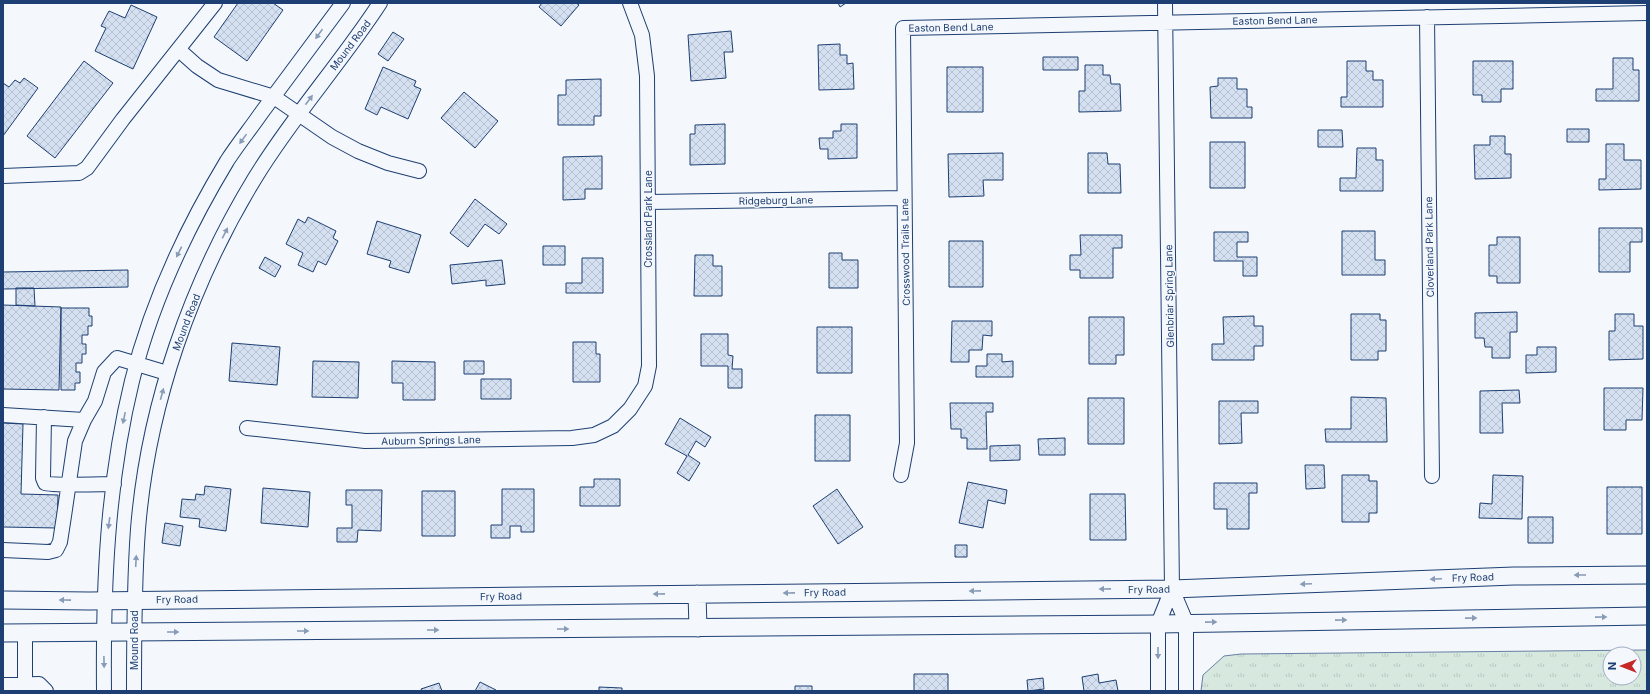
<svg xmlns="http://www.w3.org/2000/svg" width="1650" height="694" font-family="Inter,sans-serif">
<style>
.grass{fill:url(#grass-tufts);stroke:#687fa3;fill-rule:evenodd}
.building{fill:url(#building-cross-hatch);stroke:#1d3f73}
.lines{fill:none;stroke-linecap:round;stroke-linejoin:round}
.minor-casing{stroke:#1d3f73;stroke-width:16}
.major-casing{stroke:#1d3f73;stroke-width:19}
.minor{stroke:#f4f7fb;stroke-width:14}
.major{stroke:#f4f7fb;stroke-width:17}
.oneway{fill:#889bb7}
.labels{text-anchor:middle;stroke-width:3;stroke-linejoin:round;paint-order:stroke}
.street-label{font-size:10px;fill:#1d3f73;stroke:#f4f7fb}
</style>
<defs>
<pattern id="grass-tufts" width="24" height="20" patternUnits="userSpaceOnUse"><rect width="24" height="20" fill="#d7e8df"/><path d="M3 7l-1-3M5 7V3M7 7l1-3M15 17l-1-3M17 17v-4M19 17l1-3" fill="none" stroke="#b8c8c3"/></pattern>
<pattern id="building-cross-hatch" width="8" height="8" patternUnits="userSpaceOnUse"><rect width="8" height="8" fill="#d5e0f0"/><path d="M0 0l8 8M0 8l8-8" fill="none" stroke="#b6c1d1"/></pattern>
</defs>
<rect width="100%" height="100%" fill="#f4f7fb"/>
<path class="grass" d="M1647 650V691H1201L1203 675 1224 656 1241 654ZM1610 654H1634V678H1610Z"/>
<path class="building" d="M238 3H273L283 10 247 61 214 37Z
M542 3H576L579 5 561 26 539 7Z
M838 3H846L840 7Z
M131 5 157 17 133 69 95 51 106 28 101 26 109 11 125 18Z
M731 31 733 52H724L726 78 691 81 688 35Z
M393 32 404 39 388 61 378 54Z
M840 44V55H847V64L853 63 854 89 819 90 818 45Z
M1043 57H1078V70H1043Z
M1613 58H1633V70H1639V101H1596V89H1613Z
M84 61 113 83 55 158 27 136Z
M1347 61H1366V71H1373V80H1383V107H1341V97H1347Z
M1473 61H1513V89H1501V102H1482V95H1473Z
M1085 65H1103V75H1110L1111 84H1120L1121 111 1079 112V91H1085Z
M383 67 416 81 414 86 421 89 408 119 381 107 377 115 365 109Z
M947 67H983V112H947Z
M24 78 38 88 3 136V83L9 87 15 80 20 83Z
M1218 78H1237V89H1247V107H1252V118H1211L1210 87 1218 86Z
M601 79V116H594V125H558V95H566V80Z
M464 92 498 121 475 148 441 118Z
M725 124V164L690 165V134H695V125Z
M841 124H857V158L828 159V149H820L819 138H833V131H841Z
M1567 129H1589V142H1567Z
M1318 130H1342L1343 147H1318Z
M1490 136H1505V154H1511V178L1475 179 1474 145H1490Z
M1210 142H1245V188H1210Z
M1606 144H1624V160H1641V189L1599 190V179H1606Z
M1357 148H1376V160H1383V191H1340V178H1356Z
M1003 153V180H983L984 196 949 197 948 154Z
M1088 153H1107L1108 164H1120L1121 193H1088Z
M602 156V189H585V199L563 200V157Z
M475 199 507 224 499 234 485 224 468 247 450 233Z
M308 217 336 231 333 238 338 241 326 265 318 261 313 272 298 265 303 253 286 244 298 219 305 223Z
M377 221 421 235 409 273 389 267 391 261 367 254Z
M1599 228H1642V242H1630V272H1599Z
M1342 231H1375V260H1385V275H1342Z
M1214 232H1248V242H1237V257H1257V276H1243V261H1214Z
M1080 235H1122V248H1113V278H1080V270H1070V255H1081Z
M1497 237H1520V283H1497V276H1489V245H1497Z
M949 241H983V287H949Z
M543 246H565V265H543Z
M829 253H842V260H858V288H829Z
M695 255H713V266H722V296H694Z
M265 257 281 266 275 277 259 268Z
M582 258H603V293H566V283H582Z
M502 260 505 284 486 286V280L452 284 450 265Z
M128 270V287L3 289V272Z
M16 288H34L35 306 16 305Z
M3 305 61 307 59 390 3 389Z
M61 308H89V316H92V326H88V335H82V344H86V354H82V363H76V372H80V383H75V390H61Z
M1517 312V332H1510V358H1492V347H1485L1484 338H1475V313Z
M1351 314H1380V320H1386V351H1378V360H1351Z
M1615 314H1634V326H1643V359L1609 360V331H1615Z
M1254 316V326H1263V346H1254V360H1212V344H1224L1223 317Z
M1089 317H1124V355H1116V364H1089Z
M952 321H992V336L983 335 982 350H969V362H951Z
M817 327H852V373H817Z
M701 334H728V355L733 356 732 369H742V388H728V366H701Z
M573 342H596V354H600V382H573Z
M232 343 280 347 277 385 229 381Z
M1537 347H1556V372L1526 373V355H1537Z
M987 354H1002V362L1013 361V377H976V366H987Z
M313 361 359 362 358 398 312 397Z
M392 361 435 362V400H403V383H392Z
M464 361H484V374H464Z
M481 379H511V399H481Z
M1604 388H1643L1642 420H1626V430H1604Z
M1519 390 1520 403H1502L1503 433H1480V391Z
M1351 397 1386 398 1387 442H1326L1325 429H1351Z
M1088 398H1124V444H1088Z
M1219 401H1258V413H1241L1242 443 1219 444Z
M950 403H993V412H986L987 449H967V438H961V429H951Z
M815 415H850V461H815Z
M680 418 711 437 705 447 696 441 688 455 700 463 689 481 677 473 687 456 665 444Z
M3 423 23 424 21 494 58 495 57 528 3 527Z
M1065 438V455H1039L1038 439Z
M1020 445V460L990 461V446Z
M1305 465H1324L1325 488 1306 489Z
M1342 475H1369V481H1377V513H1369V522H1342Z
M1493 475 1523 476 1522 519 1479 518 1480 503 1492 504Z
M594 479H620V506H580V487H594Z
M968 482 1007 490 1005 504 988 500 983 528 959 523Z
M1214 483H1257V493H1249V529H1227V509H1214Z
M205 486 231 489 226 531 199 527 200 519 180 517 182 499 195 500 196 494 204 495Z
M1607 487H1642V534H1607Z
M263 488 310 492 308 527 261 523Z
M502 489H534V532H521V526H510V538H491V525H502Z
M837 489 863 527 838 544 813 506Z
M346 490H382L381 531 358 530 357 542H337V528H352V505H346Z
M422 491H455V536H422Z
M1090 494H1125L1126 540H1090Z
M1528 517H1553V543H1528Z
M165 523 183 526 180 546 162 543Z
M955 545H967V557H955Z
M914 674H948V691H914Z
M1098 674 1099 683 1116 680 1118 691H1084L1082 677Z
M1043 678 1044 689 1028 691 1027 680Z
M480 682 496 690 495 691H475Z
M439 683 442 691H422L421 689Z
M795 686H812V691H795Z
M599 687 622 688V691H599Z"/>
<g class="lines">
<g class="minor-casing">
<path id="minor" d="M1427 17 1432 476
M179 50 197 66 218 80 274 97 332 137 358 151 388 163 419 171
M3 176 79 173 87 168 123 119 215 3
M648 202 904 198
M3 415 84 420
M44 417 43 478 45 483C52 486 102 484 114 484
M247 428 365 441 572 438 594 435 613 426 630 409 645 386 649 366 647 76 642 35 630 3
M901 475 907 443 903 28 1647 13
M3 550 48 552 56 550 60 542 64 516 75 441 84 420 95 401 104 372 117 358 167 373
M1172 589 1186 622V691
M25 684V632
M3 685 39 684 46 691
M104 691C103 587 107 483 132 381 151 304 186 229 227 161 238 144 251 128 262 112 289 76 316 39 343 3
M134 691C134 637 134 583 138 529 148 405 191 283 255 178 292 117 341 63 380 3
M1158 691V624L1172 589 1165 3"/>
</g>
<g class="major-casing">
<path id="major" d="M697 594 698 628
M3 600 89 601 1172 589 1514 576 1647 575
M3 633 1158 624 1647 616"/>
</g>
<use href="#minor" class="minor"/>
<use href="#major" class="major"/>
</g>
<defs><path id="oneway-solid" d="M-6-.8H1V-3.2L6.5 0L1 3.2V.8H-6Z"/></defs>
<g class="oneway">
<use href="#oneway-solid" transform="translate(319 34) rotate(126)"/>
<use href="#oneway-solid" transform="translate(309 100) rotate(-53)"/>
<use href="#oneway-solid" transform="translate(243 139) rotate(126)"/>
<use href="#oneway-solid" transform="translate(225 233) rotate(-63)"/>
<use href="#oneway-solid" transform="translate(179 252) rotate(116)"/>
<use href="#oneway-solid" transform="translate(162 394) rotate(-75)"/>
<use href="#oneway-solid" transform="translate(124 418) rotate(102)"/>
<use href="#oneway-solid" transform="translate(109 523) rotate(98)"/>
<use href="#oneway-solid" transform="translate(136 561) rotate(-87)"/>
<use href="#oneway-solid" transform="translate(1580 575) rotate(180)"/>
<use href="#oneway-solid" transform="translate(1436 579) rotate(178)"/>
<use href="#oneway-solid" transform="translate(1306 584) rotate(178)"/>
<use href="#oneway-solid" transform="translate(1105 589) rotate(179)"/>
<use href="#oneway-solid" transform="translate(975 591) rotate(179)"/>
<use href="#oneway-solid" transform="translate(789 593) rotate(179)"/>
<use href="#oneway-solid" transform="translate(659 594) rotate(179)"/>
<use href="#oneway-solid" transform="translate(65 600) rotate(-179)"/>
<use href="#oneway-solid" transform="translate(1601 617) rotate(-1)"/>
<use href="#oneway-solid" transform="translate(1471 618) rotate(-1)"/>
<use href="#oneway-solid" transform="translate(1341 620) rotate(-1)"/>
<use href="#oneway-solid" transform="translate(1211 622) rotate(-1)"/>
<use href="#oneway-solid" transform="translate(563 629)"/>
<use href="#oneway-solid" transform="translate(433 630)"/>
<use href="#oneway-solid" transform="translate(303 631)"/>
<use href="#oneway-solid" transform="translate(173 632)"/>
<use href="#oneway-solid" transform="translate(1158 653) rotate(90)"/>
<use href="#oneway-solid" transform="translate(104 662) rotate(89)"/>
</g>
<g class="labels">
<g class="street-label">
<text transform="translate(1275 20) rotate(-1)" y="4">Easton Bend Lane</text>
<text transform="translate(951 27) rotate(-1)" y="4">Easton Bend Lane</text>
<text transform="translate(350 45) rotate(-53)" y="4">Mound Road</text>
<text transform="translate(776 200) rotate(-1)" y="4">Ridgeburg Lane</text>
<text transform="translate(648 219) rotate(-90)" y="4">Crossland Park Lane</text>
<text transform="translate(1429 247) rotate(-91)" y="4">Cloverland Park Lane</text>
<text transform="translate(905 252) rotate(-91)" y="4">Crosswood Trails Lane</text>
<text transform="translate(1169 296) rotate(-91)" y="4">Glenbriar Spring Lane</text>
<text transform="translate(186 322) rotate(-69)" y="4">Mound Road</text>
<text transform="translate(431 440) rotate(-1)" y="4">Auburn Springs Lane</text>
<text transform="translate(1473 577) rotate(-2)" y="4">Fry Road</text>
<text transform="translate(1149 589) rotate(-1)" y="4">Fry Road</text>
<text transform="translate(825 592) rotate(-1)" y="4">Fry Road</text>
<text transform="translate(501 596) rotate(-1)" y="4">Fry Road</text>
<text transform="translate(177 599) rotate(-1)" y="4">Fry Road</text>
<text transform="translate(134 640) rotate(-90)" y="4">Mound Road</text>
</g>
</g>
<rect width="1650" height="694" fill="none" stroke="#1d3f73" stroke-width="8"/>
<g transform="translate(1622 666) rotate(270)"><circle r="19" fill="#f4f7fb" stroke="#9eadc5"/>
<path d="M0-3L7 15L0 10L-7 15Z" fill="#c62828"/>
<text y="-6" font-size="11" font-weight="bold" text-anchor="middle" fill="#1d3f73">N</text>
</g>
</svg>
